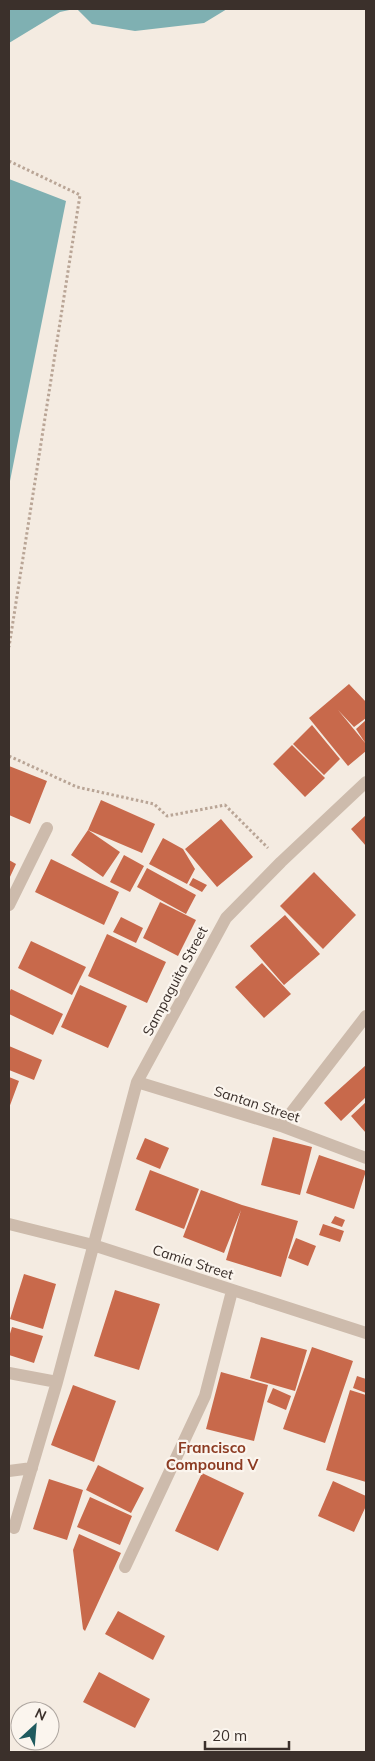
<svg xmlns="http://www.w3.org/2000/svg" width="375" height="1761" font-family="Mulish,sans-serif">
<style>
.water{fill:#7fb0b2}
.building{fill:#c8694b}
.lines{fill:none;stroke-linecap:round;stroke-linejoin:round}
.path{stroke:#b9a596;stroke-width:3;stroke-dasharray:2.5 2.5;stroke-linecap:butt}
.minor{stroke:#cdbbac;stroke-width:12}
.labels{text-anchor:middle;stroke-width:4.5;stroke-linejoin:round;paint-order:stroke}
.street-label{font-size:14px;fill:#3b302b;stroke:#fbf5ee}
.neighbourhood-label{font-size:15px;font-weight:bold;fill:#8c3b22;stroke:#fbf5ee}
</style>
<rect width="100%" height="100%" fill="#f4ebe1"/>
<path class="water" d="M9 9H74L60 12 9 43Z
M77 9H227L204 23 135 31 92 24Z
M9 179 66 201 9 486Z"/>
<path class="building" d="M349 684 366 702V718L354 727 338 710 366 744V751L348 766 309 718Z
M366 720V744L356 729Z
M312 725 340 759 324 775 293 744Z
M292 745 325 778 305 797 273 764Z
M9 766 47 781 30 824 9 815Z
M101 800 155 824 142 853 88 830Z
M366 815V846L351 829Z
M221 819 253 857 217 887 185 849Z
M88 830 120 852 103 877 71 855Z
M163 838 183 849 195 869 187 884 149 864Z
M124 855 144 866 130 892 110 882Z
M51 859 119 892 104 925 35 892Z
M9 860 16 864 9 879Z
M147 868 196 895 186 914 137 887Z
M314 872 356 915 323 949 280 906Z
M193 878 207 885 202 892 189 885Z
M160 902 196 920 178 956 143 938Z
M285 915 320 954 284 985 250 946Z
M121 917 143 928 136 943 113 932Z
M107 934 166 962 147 1003 88 976Z
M31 941 86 967 72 995 18 968Z
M262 963 291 994 264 1018 235 987Z
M80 985 127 1006 108 1048 61 1027Z
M11 989 63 1014 53 1035 9 1014V993Z
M9 1046 42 1060 34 1080 9 1070Z
M366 1065V1097L341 1121 324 1103Z
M9 1077 19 1081 9 1108Z
M366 1102V1133L351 1116Z
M273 1137 312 1147 300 1195 261 1185Z
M145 1138 169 1148 160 1169 136 1159Z
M319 1155 366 1171 354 1209 306 1193Z
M150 1170 199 1189 184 1229 135 1210Z
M201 1190 242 1205 298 1221 281 1277 226 1260 241 1210 224 1253 183 1237Z
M335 1216 345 1220 342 1227 331 1223Z
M323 1224 344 1231 340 1242 319 1235Z
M296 1238 316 1246 308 1266 288 1258Z
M24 1274 56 1284 43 1329 10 1319Z
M115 1290 160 1304 139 1370 94 1356Z
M12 1327 43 1336 34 1363 9 1355V1337Z
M261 1337 307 1350 295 1391 250 1378Z
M312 1347 353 1361 325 1443 283 1429Z
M221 1372 268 1385 254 1441 206 1429Z
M357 1376 366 1379V1393L353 1388Z
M73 1385 116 1401 94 1462 51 1445Z
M273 1388 291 1396 286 1410 267 1402Z
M350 1390 366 1395V1482L326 1470Z
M98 1465 144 1488 131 1513 86 1490Z
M202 1473 244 1493 218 1551 175 1531Z
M49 1479 83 1490 67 1540 33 1529Z
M333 1481 366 1496V1506L354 1532 318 1516Z
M90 1497 132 1516 120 1545 77 1527Z
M79 1534 121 1553 85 1631 83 1629 73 1550Z
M118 1611 165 1636 153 1660 105 1634Z
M99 1672 150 1699 135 1728 83 1702Z"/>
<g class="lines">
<path class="path" d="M9 161 80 195 9 647
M9 756 77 787 154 804 167 816 225 805 268 848"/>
<path class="minor" d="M9 905 47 828
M137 1082 281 1126 366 1158
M281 1126 366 1016
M9 1224 93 1245 366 1333
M9 1373 57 1382
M9 1471 32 1468
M14 1528 57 1382 137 1082 226 918 281 862 366 782
M125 1567 205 1396 232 1291"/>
</g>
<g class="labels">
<g class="street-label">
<text transform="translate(175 981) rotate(-62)" y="5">Sampaguita Street</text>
<text transform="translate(257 1104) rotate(18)" y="5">Santan Street</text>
<text transform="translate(193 1262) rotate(18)" y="5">Camia Street</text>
</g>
<g class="neighbourhood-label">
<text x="212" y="1453">Francisco<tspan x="212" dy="17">Compound V</tspan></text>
</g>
</g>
<rect width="375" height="1761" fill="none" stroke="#3b302b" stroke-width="20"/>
<g transform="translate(35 1726) rotate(26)"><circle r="24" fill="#fbf5ee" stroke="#aea6a0"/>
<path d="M0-4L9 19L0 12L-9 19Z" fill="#1f5a5e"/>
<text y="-8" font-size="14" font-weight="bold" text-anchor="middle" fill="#3b302b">N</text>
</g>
<path d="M205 1741v8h84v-8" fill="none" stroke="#3b302b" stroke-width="2.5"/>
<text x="212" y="1741" font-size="15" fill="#3b302b" stroke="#fbf5ee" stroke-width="4" paint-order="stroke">20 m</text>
</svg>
